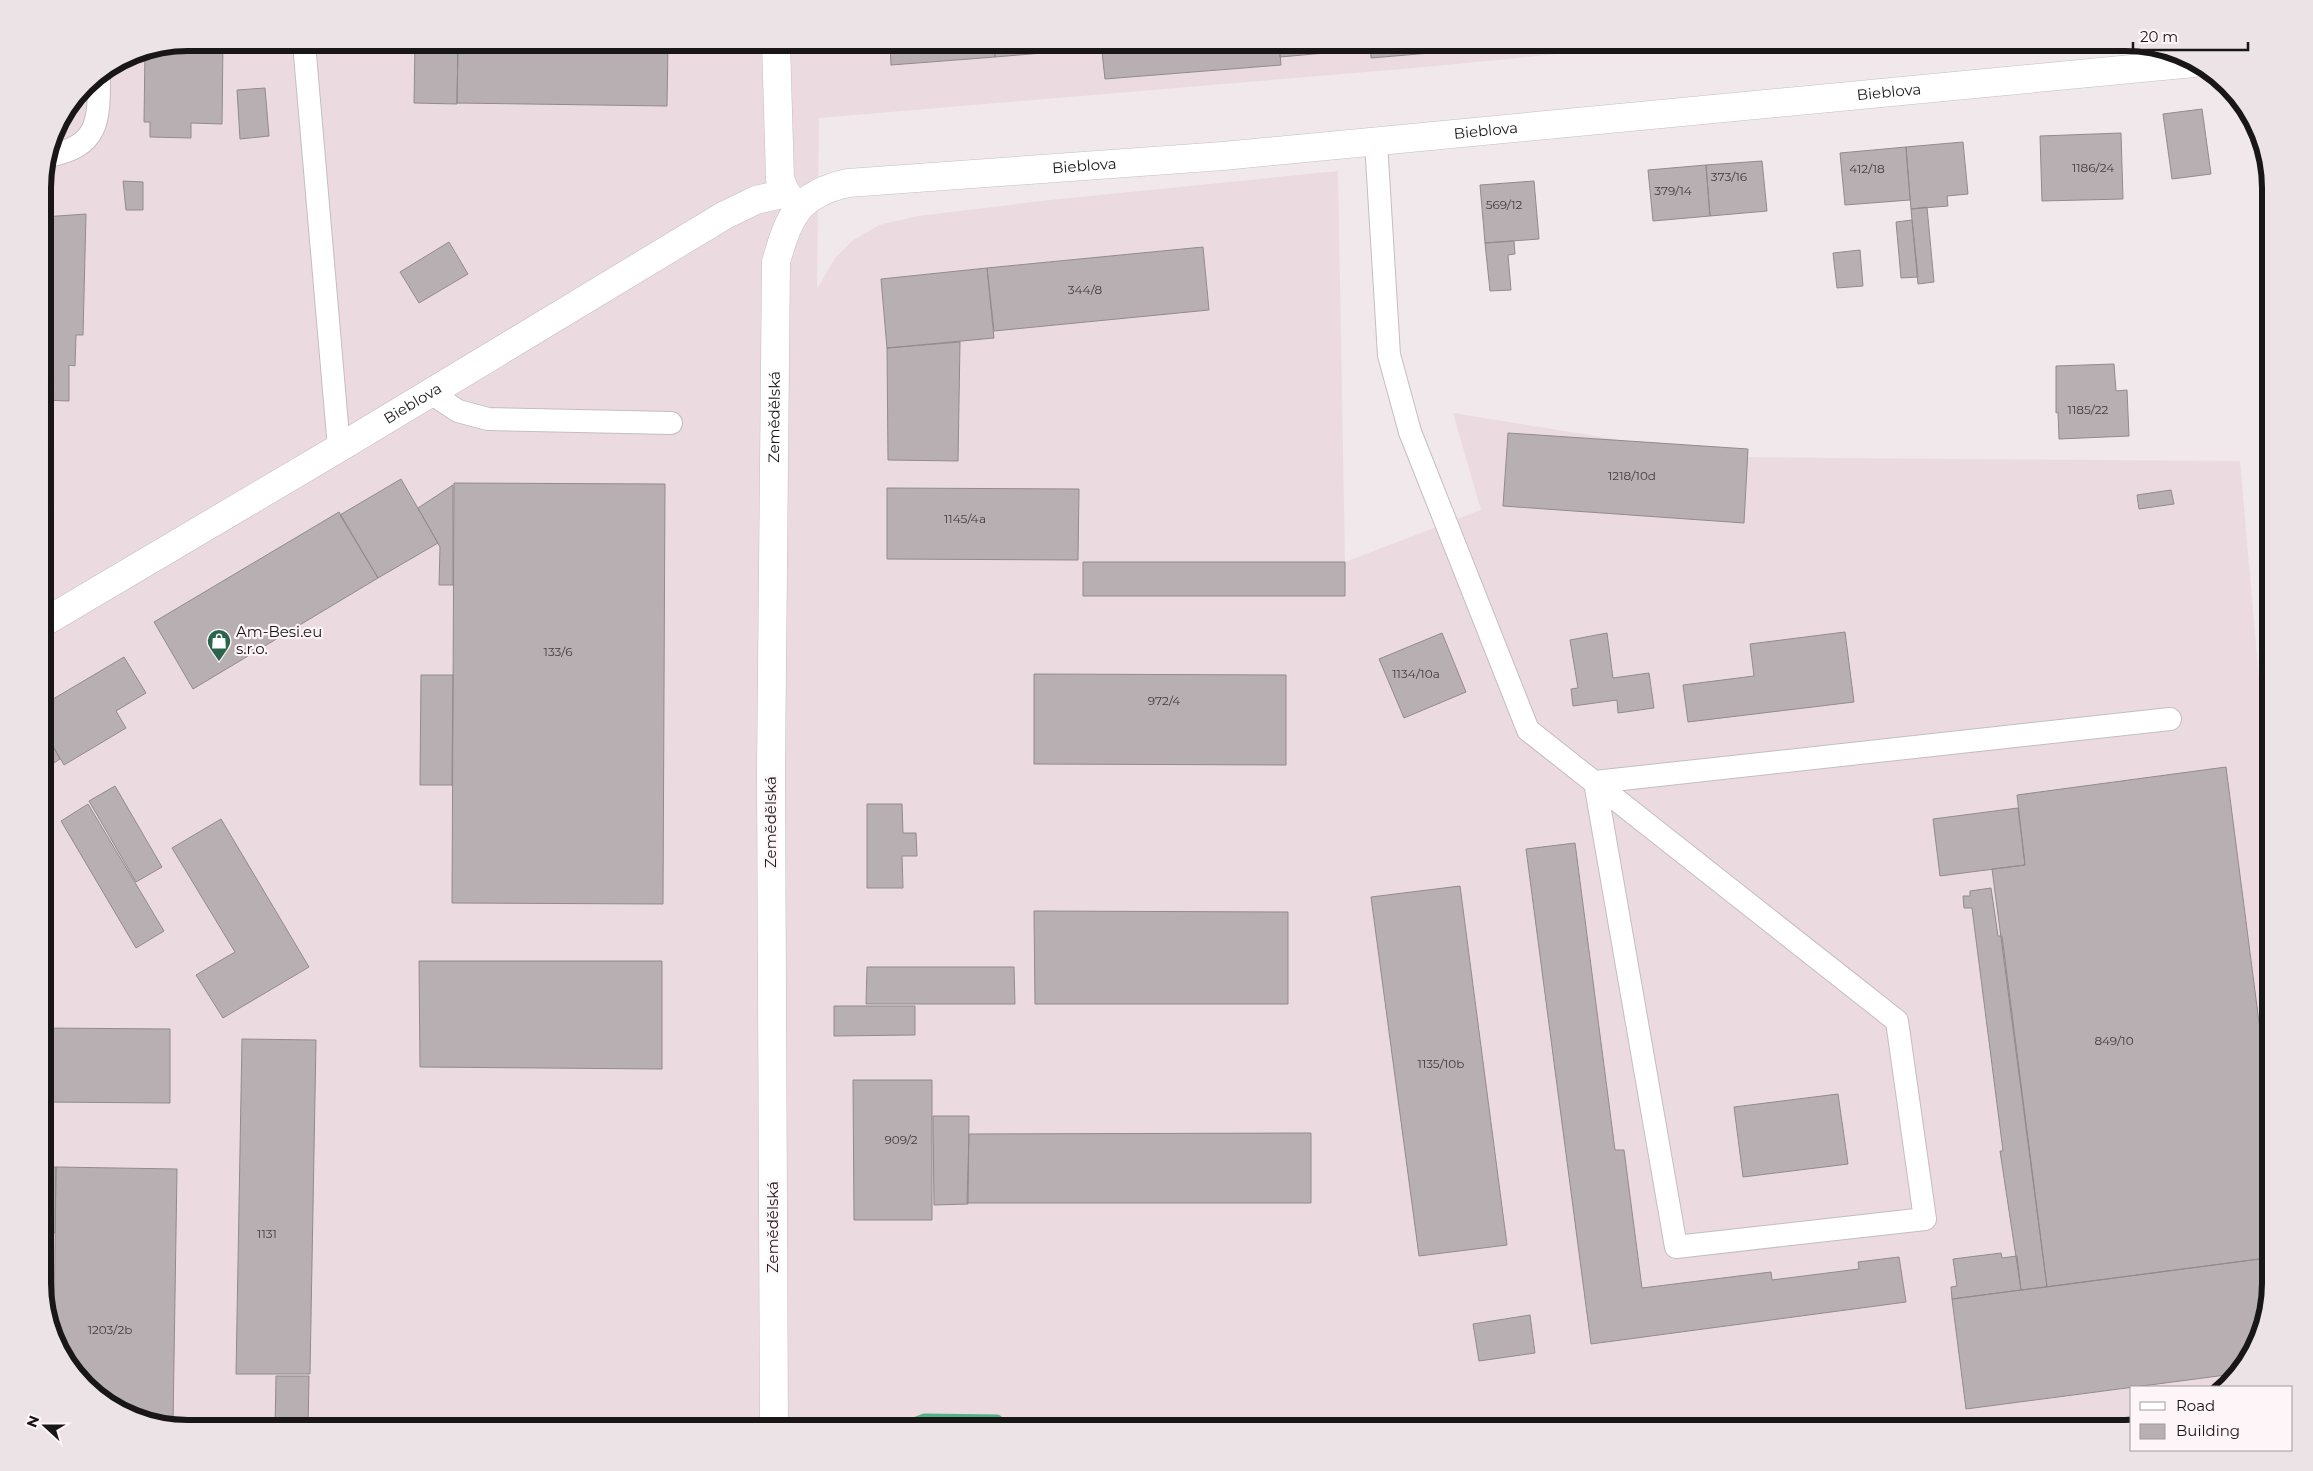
<svg xmlns="http://www.w3.org/2000/svg" width="2313" height="1471" font-family="Montserrat,sans-serif">
<style>
.built{fill:#ebdbe1}
.lines{fill:none;stroke-linecap:round;stroke-linejoin:round}
.stream{stroke:#54b28b;stroke-width:11}
.building{fill:#b7afb2;stroke:#928b8d}
.lane-casing{stroke:#c5bdc0;stroke-width:24}
.street-casing{stroke:#c5bdc0;stroke-width:29}
.lane{stroke:#fff;stroke-width:22}
.street{stroke:#fff;stroke-width:28}
.labels{text-anchor:middle;stroke-width:4.5;stroke-linejoin:round;paint-order:stroke}
.number-label{font-size:12px;fill:#403c3e}
.street-label{font-size:15px;fill:#191617;stroke:#fdf5f8}
.poi-label{font-size:15px;fill:#191617;stroke:#fdf5f8;text-anchor:start}
.rim{fill:none;stroke:#191617;stroke-width:6}
</style>
<rect width="100%" height="100%" fill="#f0e8eb"/>
<path class="built" d="M188 43H1611L1610 49 1414 68 819 118 817 289 835 258 852 241 879 225 918 216 1050 200 1338 171 1345 562 1481 510 1453 413 1725 457 2240 461 2270 805V1283L2246 1364 2221 1387H2132V1427L2125 1428H188L107 1404 62 1356 43 1292V179L54 132 85 85 133 53Z"/>
<g class="lines">
<path class="stream" d="M901 1428 924 1419 997 1420 1005 1428"/>
</g>
<path class="building" d="M188 43H223L222 124 191 123V138L150 137V122H144L145 51Z
M415 43H458L457 104 414 103Z
M458 43H668L667 106 457 103Z
M890 43H994L995 57 891 65Z
M994 43H1101L1102 48 995 57Z
M1101 43H1279L1281 65 1105 79Z
M1279 43H1370V49L1280 57Z
M1370 43H1478V49L1371 58Z
M265 88 269 136 240 139 237 90Z
M2202 109 2211 174 2172 179 2163 114Z
M2121 133 2123 199 2042 201 2040 136Z
M1963 142 1968 194 1947 196 1948 206 1911 209 1906 147Z
M1906 147 1910 200 1845 205 1840 153Z
M1762 161 1767 211 1710 216 1706 165Z
M1706 165 1710 216 1653 221 1648 170Z
M123 181 143 182V210H126Z
M1534 181 1539 239 1485 243 1480 185Z
M1927 207 1934 282 1918 284 1911 209Z
M86 214 83 335H76L75 366 69 365V401L43 400V217Z
M1912 220 1918 277 1901 278 1896 222Z
M1514 241 1515 254 1508 255 1511 290 1490 291 1485 243Z
M449 242 468 274 419 303 400 272Z
M1203 247 1209 310 994 331 987 268Z
M1860 250 1863 286 1837 288 1833 253Z
M987 268 994 338 887 348 881 279Z
M960 342 958 461 888 460 887 348Z
M2114 364 2116 391 2127 390 2129 436 2059 439 2058 412 2056 413V366Z
M1508 433 1748 449 1744 523 1503 506Z
M401 479 438 543 378 578 340 515Z
M454 483 665 484 663 904 452 903Z
M453 485V585H439L440 547 418 508Z
M887 488 1079 489 1078 560 887 559Z
M2171 490 2174 504 2139 509 2137 495Z
M339 512 378 578 193 689 154 622Z
M1083 562H1345V596H1083Z
M1845 632 1854 702 1688 722 1683 685 1754 676 1750 644Z
M1442 633 1466 692 1404 718 1379 659Z
M1607 633 1613 678 1649 673 1654 708 1618 713 1617 700 1573 706 1571 689 1578 688 1570 640Z
M124 657 146 693 116 711 126 728 64 765 43 729V705Z
M1034 674 1286 675V765L1034 764Z
M421 675H453L452 785H420Z
M43 729 60 759 43 770Z
M2226 767 2270 1107V1222L2263 1223 2267 1258 2047 1287 1992 869 2025 865 2017 795Z
M115 786 162 867 136 882 89 801Z
M88 804 164 931 136 948 61 821Z
M867 804H902L903 833H916L917 856H902L903 888H867Z
M2018 808 2025 865 1940 876 1933 819Z
M221 819 309 967 223 1018 196 975 235 952 172 848Z
M1575 843 1615 1150H1624L1642 1288 1771 1272 1772 1280 1859 1269 1858 1262 1899 1257 1906 1302 1591 1344 1526 849Z
M1460 886 1507 1245 1419 1256 1371 897Z
M1991 888 1998 936H2002L2047 1287 2021 1290 2000 1151H2003L1972 908H1964L1963 896H1970V891Z
M1034 911 1288 912V1004H1035Z
M419 961H662V1069L420 1067Z
M867 967H1014L1015 1004H866Z
M834 1006H915V1035L834 1036Z
M43 1028 170 1029V1103L43 1102Z
M242 1039 316 1040 310 1374H236Z
M853 1080H932V1220H854Z
M1838 1094 1848 1164 1743 1177 1734 1107Z
M933 1116H969L968 1204 934 1205Z
M1311 1133V1203H967L969 1134Z
M43 1167H56L55 1233H43Z
M56 1167 177 1169 173 1424 107 1404 62 1356 54 1329Z
M2001 1253 2002 1258 2017 1256 2021 1290 1952 1299 1951 1287 1957 1286 1953 1259Z
M2267 1258 2270 1284 2246 1364 2230 1379H2226V1375L1966 1409 1952 1299Z
M1530 1315 1535 1353 1479 1361 1473 1324Z
M276 1376H309L308 1428H275Z"/>
<g class="lines">
<g class="lane-casing">
<path id="lane" d="M304 43 339 448
M1376 142 1389 355 1410 432 1528 730 1897 1021 1925 1219 1676 1247 1595 782 2170 719
M48 156C99 146 99 122 99 76
M431 393 458 411 488 419 671 423"/>
</g>
<g class="street-casing">
<g id="street">
<path d="M776 43 780 179 786 193 797 206"/>
<path id="s1" d="M43 623 339 448 725 215 756 200 786 193"/>
<path id="s2" d="M774 1428 771 772 776 262C789 216 798 194 848 183L1223 156 2194 63"/>
</g>
</g>
<use href="#lane" class="lane"/>
<use href="#street" class="street"/>
</g>
<defs>
<g id="shop-pin" transform="scale(1.25)"><path d="M0 17L-7.5 6A9.5 9.5 0 1 1 7.5 6Z" fill="#2b644c" stroke="#fdf5f8"/><path d="M-5-2.5h2.3a2.7 3.5 0 0 1 5.4 0H5L5.5 6h-11ZM-1.5-2.5h3a1.5 2.3 0 0 0-3 0Z" fill="#fff"/></g>
</defs>
<g fill-rule="evenodd">
<use href="#shop-pin" x="219" y="641"/>
</g>
<g class="labels">
<g class="number-label">
<text x="2093" y="172">1186/24</text>
<text x="1867" y="173">412/18</text>
<text x="1729" y="181">373/16</text>
<text x="1673" y="195">379/14</text>
<text x="1504" y="209">569/12</text>
<text x="1085" y="294">344/8</text>
<text x="2088" y="414">1185/22</text>
<text x="1632" y="480">1218/10d</text>
<text x="965" y="523">1145/4a</text>
<text x="558" y="656">133/6</text>
<text x="1416" y="678">1134/10a</text>
<text x="1164" y="705">972/4</text>
<text x="2114" y="1045">849/10</text>
<text x="1441" y="1068">1135/10b</text>
<text x="901" y="1144">909/2</text>
<text x="267" y="1238">1131</text>
<text x="110" y="1334">1203/2b</text>
</g>
<g class="street-label">
<text dy="5" stroke="none"><textPath href="#s2" startOffset="2326">Bieblova</textPath></text>
<text dy="5" stroke="none"><textPath href="#s2" startOffset="1921">Bieblova</textPath></text>
<text dy="5" stroke="none"><textPath href="#s2" startOffset="1518">Bieblova</textPath></text>
<text dy="5" stroke="none"><textPath href="#s1" startOffset="430">Bieblova</textPath></text>
<text dy="5" stroke="none"><textPath href="#s2" startOffset="1011">Zemědělská</textPath></text>
<text transform="translate(771 822) rotate(-90)" y="5">Zemědělská</text>
<text transform="translate(773 1227) rotate(-90)" y="5">Zemědělská</text>
</g>
<g class="poi-label">
<text x="236" y="637">Am-Besi.eu<tspan x="236" dy="17">s.r.o.</tspan></text>
</g>
</g>
<path d="M0 0H2313V1471H0ZM188 51H2125A137 137 0 0 1 2262 188V1283A137 137 0 0 1 2125 1420H188A137 137 0 0 1 51 1283V188A137 137 0 0 1 188 51Z" fill="#ebe3e6" fill-rule="evenodd"/>
<path class="rim" d="M188 51H2125A137 137 0 0 1 2262 188V1283A137 137 0 0 1 2125 1420H188A137 137 0 0 1 51 1283V188A137 137 0 0 1 188 51Z"/>
<rect x="2130" y="1386" width="162" height="65" fill="#fdf5f8" stroke="#a29c9e"/>
<rect x="2140" y="1402" width="25" height="8" fill="#ffffff" stroke="#a29c9e"/>
<text x="2176" y="1411" font-size="15" fill="#191617">Road</text>
<rect x="2140" y="1424" width="25" height="15" fill="#b7afb2" stroke="#a29c9e"/>
<text x="2176" y="1436" font-size="15" fill="#191617">Building</text>
<g transform="translate(45 1426) rotate(291)" stroke="#fdf5f8" stroke-width="4" paint-order="stroke">
<path d="M0-4L9 19L0 12L-9 19Z" fill="#191617"/>
<text y="-8" font-size="14" font-weight="bold" text-anchor="middle" fill="#191617">N</text>
</g>
<path d="M2133 42v8h115v-8" fill="none" stroke="#191617" stroke-width="2.5"/>
<text x="2140" y="42" font-size="15" fill="#191617" stroke="#fdf5f8" stroke-width="4" paint-order="stroke">20 m</text>
</svg>
